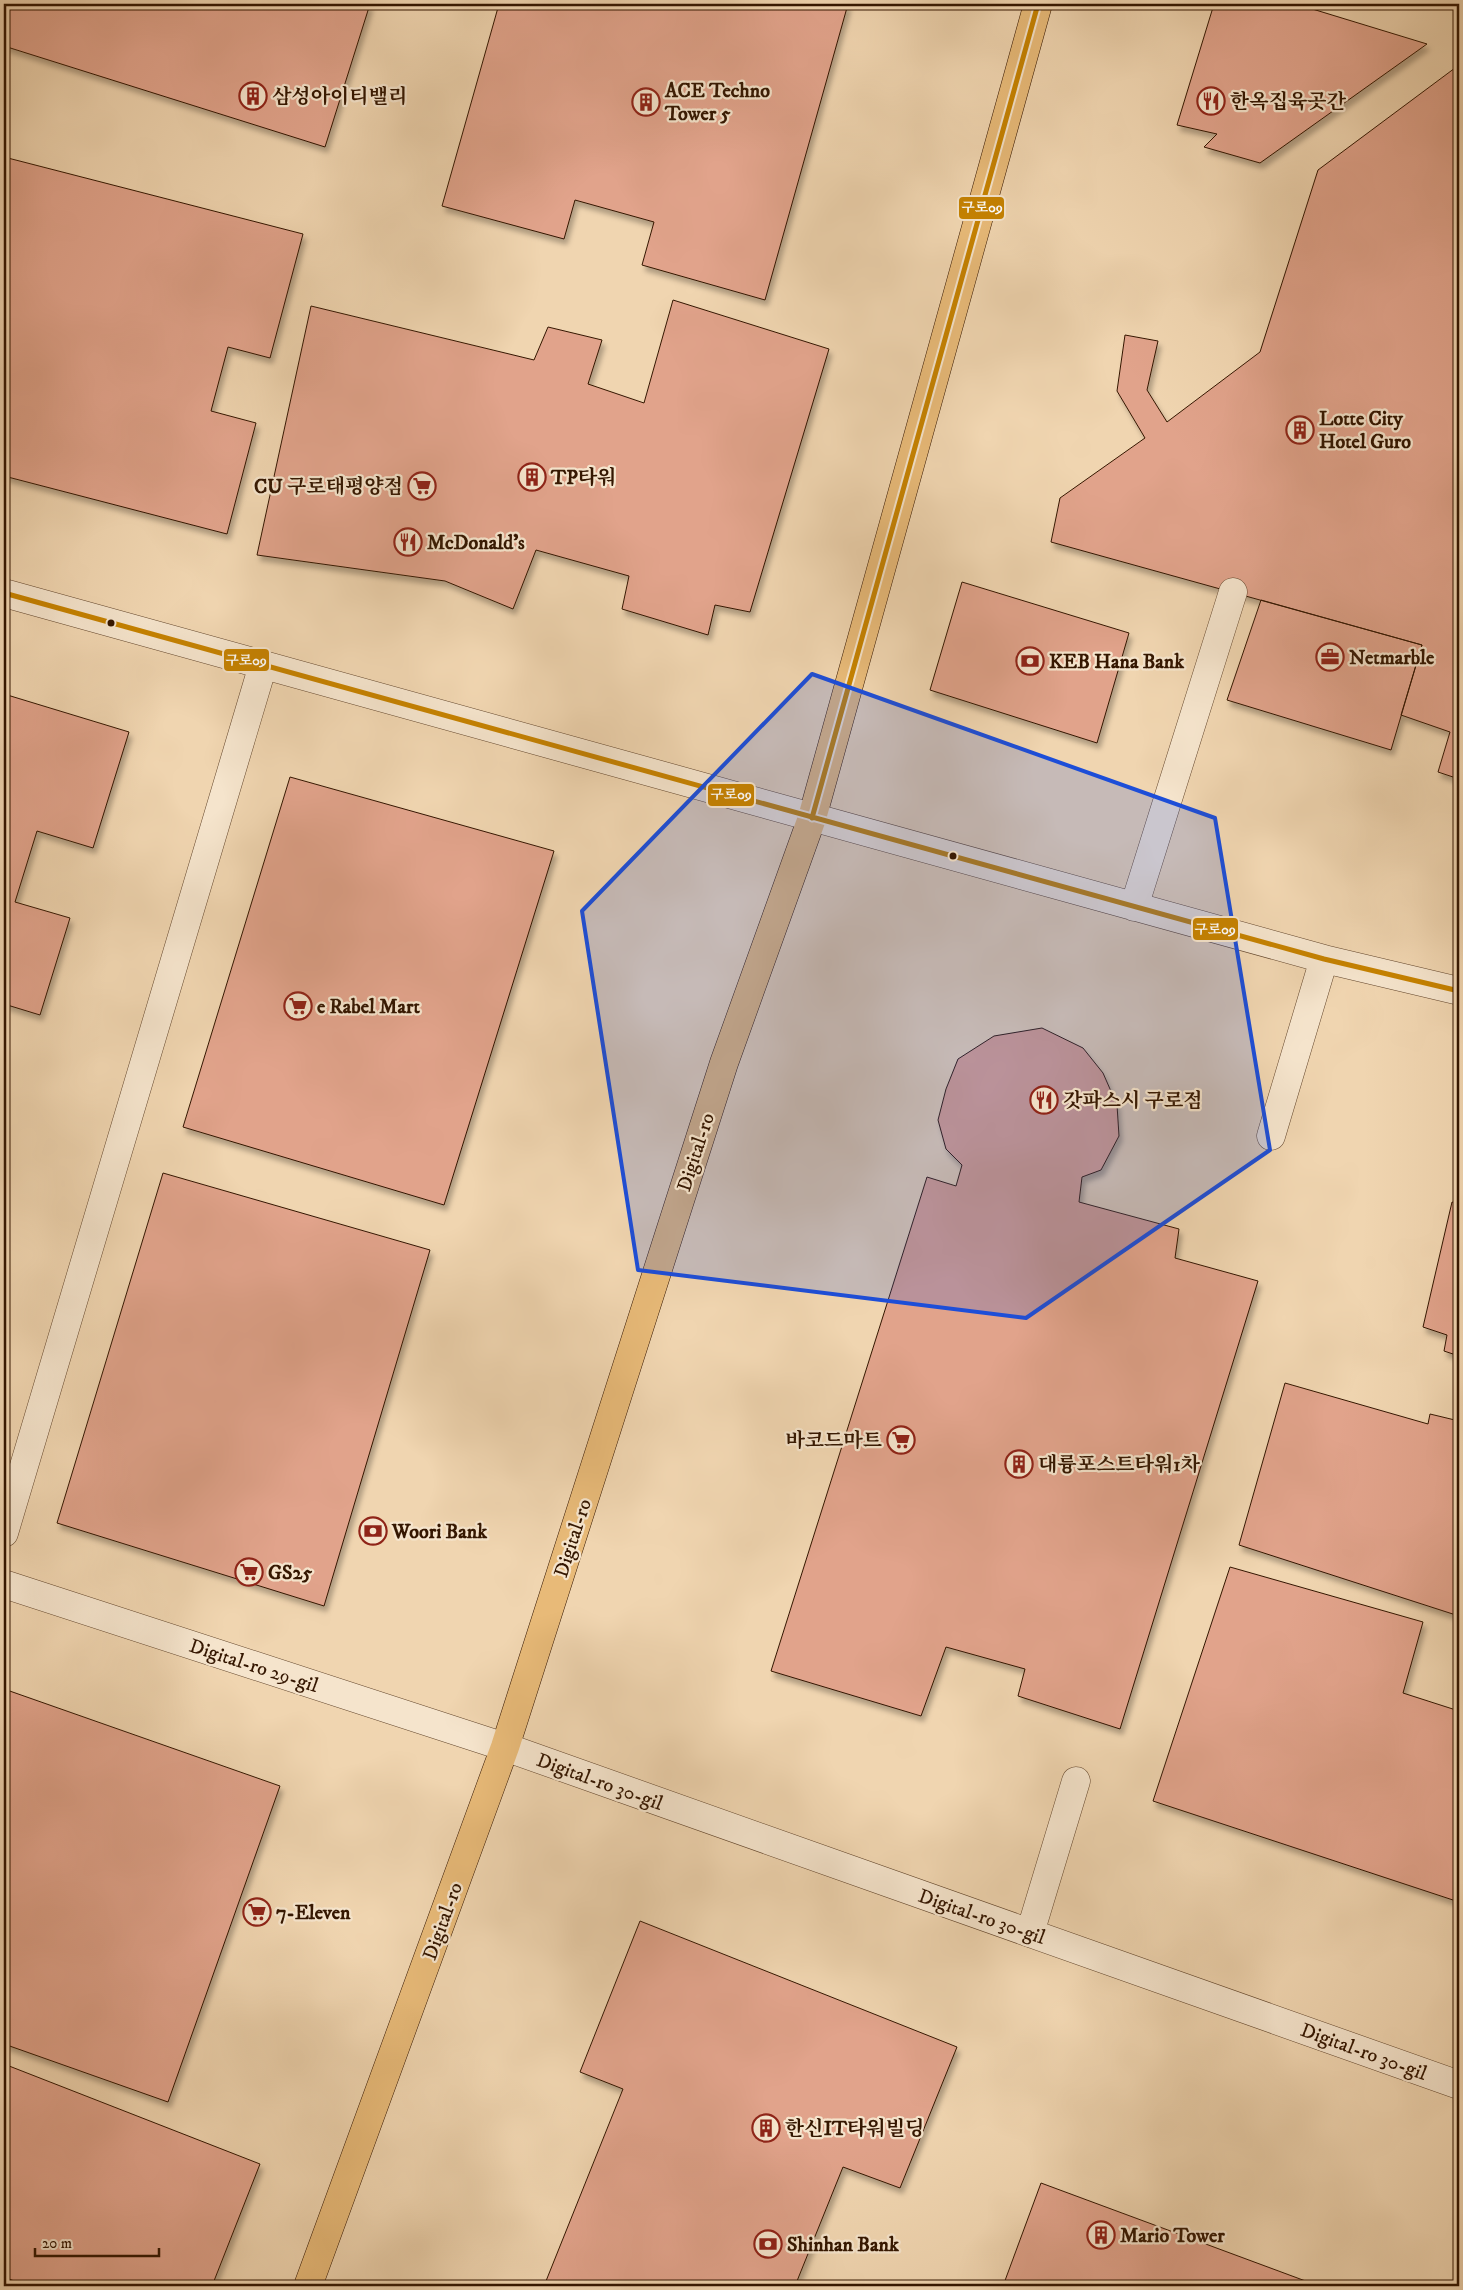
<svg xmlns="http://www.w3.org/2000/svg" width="1463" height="2290" font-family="'IM FELL DW Pica','Noto Serif KR',serif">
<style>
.building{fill:#e1a38b;stroke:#341600;filter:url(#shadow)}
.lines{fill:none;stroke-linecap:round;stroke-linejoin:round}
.minor-casing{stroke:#63462c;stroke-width:29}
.major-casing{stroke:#341600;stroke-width:29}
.minor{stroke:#f5e4cc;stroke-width:28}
.major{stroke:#e8ba78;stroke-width:28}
.bus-1-casing{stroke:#f5e4cc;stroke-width:9}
.bus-1{stroke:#c68200;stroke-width:5}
.marked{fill:#1d4ed8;fill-opacity:0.2;stroke:#1d4ed8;stroke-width:4;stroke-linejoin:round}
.bus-dot{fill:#341600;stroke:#f5e4cc;stroke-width:2}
.labels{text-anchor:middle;stroke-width:4.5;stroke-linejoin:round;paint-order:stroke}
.poi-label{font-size:20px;font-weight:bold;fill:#341600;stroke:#f5e4cc;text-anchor:start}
.street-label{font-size:20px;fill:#341600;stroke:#f5e4cc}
.line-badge{stroke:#f5e4cc;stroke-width:2}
.badge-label{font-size:14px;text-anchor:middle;font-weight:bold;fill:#fff}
</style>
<defs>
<filter id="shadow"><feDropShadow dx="3" dy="5.5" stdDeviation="2.5" flood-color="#0004"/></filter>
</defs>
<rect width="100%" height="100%" fill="#f0d5b0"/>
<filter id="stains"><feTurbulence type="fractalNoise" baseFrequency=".004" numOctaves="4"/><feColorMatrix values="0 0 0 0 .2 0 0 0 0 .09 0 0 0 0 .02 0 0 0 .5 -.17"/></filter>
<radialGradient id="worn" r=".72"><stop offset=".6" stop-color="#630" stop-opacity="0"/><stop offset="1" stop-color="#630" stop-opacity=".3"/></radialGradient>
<path class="building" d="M4 4H370L325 147 4 46Z
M499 4H848L765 300 642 265 654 222 575 200 564 239 442 206Z
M1214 4H1296L1427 44 1260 163 1204 147 1217 134 1177 125Z
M1459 65V779L1438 772 1450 732 1401 715 1422 645 1051 542 1060 498 1145 438 1117 391 1125 335 1158 341 1147 390 1167 422 1260 352 1318 170Z
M4 157 303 234 270 358 228 347 211 411 256 423 227 534 4 476Z
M673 300 829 349 750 612 715 605 708 635 622 609 629 576 536 550 513 609 445 581 257 555 311 306 534 360 548 327 602 340 588 384 644 403Z
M962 582 1129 633 1097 743 930 690Z
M1261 600 1422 645 1391 750 1227 700Z
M4 694 129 732 93 848 37 831 15 902 70 918 40 1015 4 1004Z
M290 777 554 851 444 1205 183 1127Z
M1042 1028 1083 1048 1103 1073 1117 1105 1119 1136 1101 1170 1082 1177 1079 1202 1179 1229 1175 1258 1258 1281 1120 1729 1018 1696 1025 1669 946 1647 921 1716 771 1671 927 1177 956 1186 962 1165 946 1149 938 1120 946 1089 958 1059 994 1036Z
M163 1173 430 1250 324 1606 57 1523Z
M1452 1202 1459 1204V1356L1444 1351 1447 1335 1423 1327Z
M1285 1383 1428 1424 1430 1414 1459 1421V1616L1239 1545Z
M1230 1567 1423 1622 1403 1693 1459 1711V1902L1153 1801Z
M4 1689 280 1786 168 2102 4 2044Z
M640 1921 957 2047 900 2188 843 2167 795 2286H544L623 2089 580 2072Z
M4 2064 260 2164 212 2286H27L4 2277Z
M1041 2183 1319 2286H1003Z"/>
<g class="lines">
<g class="minor-casing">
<path id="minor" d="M4 593 1324 959 1459 991
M1134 907 1233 592
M1271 1136 1324 959
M4 1533 263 665
M4 1584 505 1747 1459 2085
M1030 1933 1076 1781"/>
</g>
<g class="major-casing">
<path id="major" d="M308 2286 505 1747 724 1063 812 818 1038 4"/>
</g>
<use href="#minor" class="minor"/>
<use href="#major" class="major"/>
<g class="bus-1-casing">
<path id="bus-1" d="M4 593 1324 959 1459 991
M812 818 1038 4"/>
</g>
<use href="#bus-1" class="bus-1"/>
</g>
<path class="marked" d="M812 674 1215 818 1270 1150 1026 1318 638 1270 582 911Z"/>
<defs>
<g id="building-ring" transform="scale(1.4375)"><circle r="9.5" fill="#f5e4cc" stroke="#8f2418" stroke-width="1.5"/><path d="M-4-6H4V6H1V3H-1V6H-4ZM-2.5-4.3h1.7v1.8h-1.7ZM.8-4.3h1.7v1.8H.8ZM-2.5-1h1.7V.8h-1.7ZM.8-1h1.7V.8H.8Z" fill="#8f2418"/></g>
<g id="restaurant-ring" transform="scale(1.4375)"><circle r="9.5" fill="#f5e4cc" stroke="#8f2418" stroke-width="1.5"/><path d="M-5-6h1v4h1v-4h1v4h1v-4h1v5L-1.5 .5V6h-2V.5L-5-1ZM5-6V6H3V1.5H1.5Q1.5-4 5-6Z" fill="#8f2418"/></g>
<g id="supermarket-ring" transform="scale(1.4375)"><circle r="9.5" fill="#f5e4cc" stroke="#8f2418" stroke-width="1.5"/><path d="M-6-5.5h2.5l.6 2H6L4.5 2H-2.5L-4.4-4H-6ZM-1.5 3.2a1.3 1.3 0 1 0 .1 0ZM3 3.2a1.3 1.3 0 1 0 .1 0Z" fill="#8f2418"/></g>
<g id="office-ring" transform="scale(1.4375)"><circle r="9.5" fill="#f5e4cc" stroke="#8f2418" stroke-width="1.5"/><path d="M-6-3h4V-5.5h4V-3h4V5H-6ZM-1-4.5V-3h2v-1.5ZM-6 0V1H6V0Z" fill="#8f2418"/></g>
<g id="bank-ring" transform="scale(1.4375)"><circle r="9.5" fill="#f5e4cc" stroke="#8f2418" stroke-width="1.5"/><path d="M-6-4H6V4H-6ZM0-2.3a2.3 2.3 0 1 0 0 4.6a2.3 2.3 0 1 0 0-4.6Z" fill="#8f2418"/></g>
</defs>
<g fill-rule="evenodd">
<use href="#building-ring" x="253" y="96"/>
<use href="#restaurant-ring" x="1211" y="101"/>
<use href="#building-ring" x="646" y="102"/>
<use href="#building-ring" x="1300" y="430"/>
<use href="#building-ring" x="532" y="477"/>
<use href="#supermarket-ring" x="422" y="486"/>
<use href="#restaurant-ring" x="408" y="542"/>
<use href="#office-ring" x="1330" y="657"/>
<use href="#bank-ring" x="1030" y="661"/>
<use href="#supermarket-ring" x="298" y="1006"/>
<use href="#restaurant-ring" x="1044" y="1100"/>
<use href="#supermarket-ring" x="901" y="1440"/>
<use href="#building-ring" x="1019" y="1464"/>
<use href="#bank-ring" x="373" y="1531"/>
<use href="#supermarket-ring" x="249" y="1572"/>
<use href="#supermarket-ring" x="257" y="1912"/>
<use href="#building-ring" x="766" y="2128"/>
<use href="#building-ring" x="1101" y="2235"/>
<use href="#bank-ring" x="768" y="2244"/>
</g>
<g class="bus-dot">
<circle cx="111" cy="623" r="4.5"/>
<circle cx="953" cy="856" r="4.5"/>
</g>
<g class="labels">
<g class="poi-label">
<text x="665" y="97">ACE Techno<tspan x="665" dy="23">Tower 5</tspan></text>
<text x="272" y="103">삼성아이티밸리</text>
<text x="1230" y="108">한옥집육곳간</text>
<text x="1319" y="425">Lotte City<tspan x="1319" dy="23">Hotel Guro</tspan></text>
<text x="551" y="484">TP타워</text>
<text x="403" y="493" text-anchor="end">CU 구로태평양점</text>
<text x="427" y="549">McDonald's</text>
<text x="1349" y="664">Netmarble</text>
<text x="1049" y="668">KEB Hana Bank</text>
<text x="317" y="1013">e Rabel Mart</text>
<text x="1063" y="1107">갓파스시 구로점</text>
<text x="882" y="1447" text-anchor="end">바코드마트</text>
<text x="1038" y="1471">대륭포스트타워1차</text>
<text x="392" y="1538">Woori Bank</text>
<text x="268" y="1579">GS25</text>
<text x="276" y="1919">7-Eleven</text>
<text x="785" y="2135">한신IT타워빌딩</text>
<text x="1120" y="2242">Mario Tower</text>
<text x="787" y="2251">Shinhan Bank</text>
</g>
<g class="street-label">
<text transform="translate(695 1152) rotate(-72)" y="7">Digital-ro</text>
<text transform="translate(572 1538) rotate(-72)" y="7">Digital-ro</text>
<text transform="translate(254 1665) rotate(18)" y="7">Digital-ro 29-gil</text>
<text transform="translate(600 1781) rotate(20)" y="7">Digital-ro 30-gil</text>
<text transform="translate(982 1916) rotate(19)" y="7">Digital-ro 30-gil</text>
<text transform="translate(442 1921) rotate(-70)" y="7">Digital-ro</text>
<text transform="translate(1364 2051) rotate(20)" y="7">Digital-ro 30-gil</text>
</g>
</g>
<g class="line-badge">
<rect x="958" y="196" width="47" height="24" rx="5" fill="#c68200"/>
<rect x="223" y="648" width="47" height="24" rx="5" fill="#c68200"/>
<rect x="707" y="783" width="48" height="24" rx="5" fill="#c68200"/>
<rect x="1192" y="917" width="47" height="24" rx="5" fill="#c68200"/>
</g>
<g class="badge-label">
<text x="982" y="212">구로09</text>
<text x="246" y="665">구로09</text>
<text x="731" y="799">구로09</text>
<text x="1215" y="934">구로09</text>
</g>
<rect width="1463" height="2290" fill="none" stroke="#f0d5b0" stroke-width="20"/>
<rect x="5" y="5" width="1453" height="2280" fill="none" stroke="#341600" stroke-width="2.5"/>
<rect x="10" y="10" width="1443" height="2270" fill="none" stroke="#341600"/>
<path d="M35 2248v8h124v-8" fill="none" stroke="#341600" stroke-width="2.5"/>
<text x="42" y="2248" font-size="15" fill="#341600" stroke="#f5e4cc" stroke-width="4" paint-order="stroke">20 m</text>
<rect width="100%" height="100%" filter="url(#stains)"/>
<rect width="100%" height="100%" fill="url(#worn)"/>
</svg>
